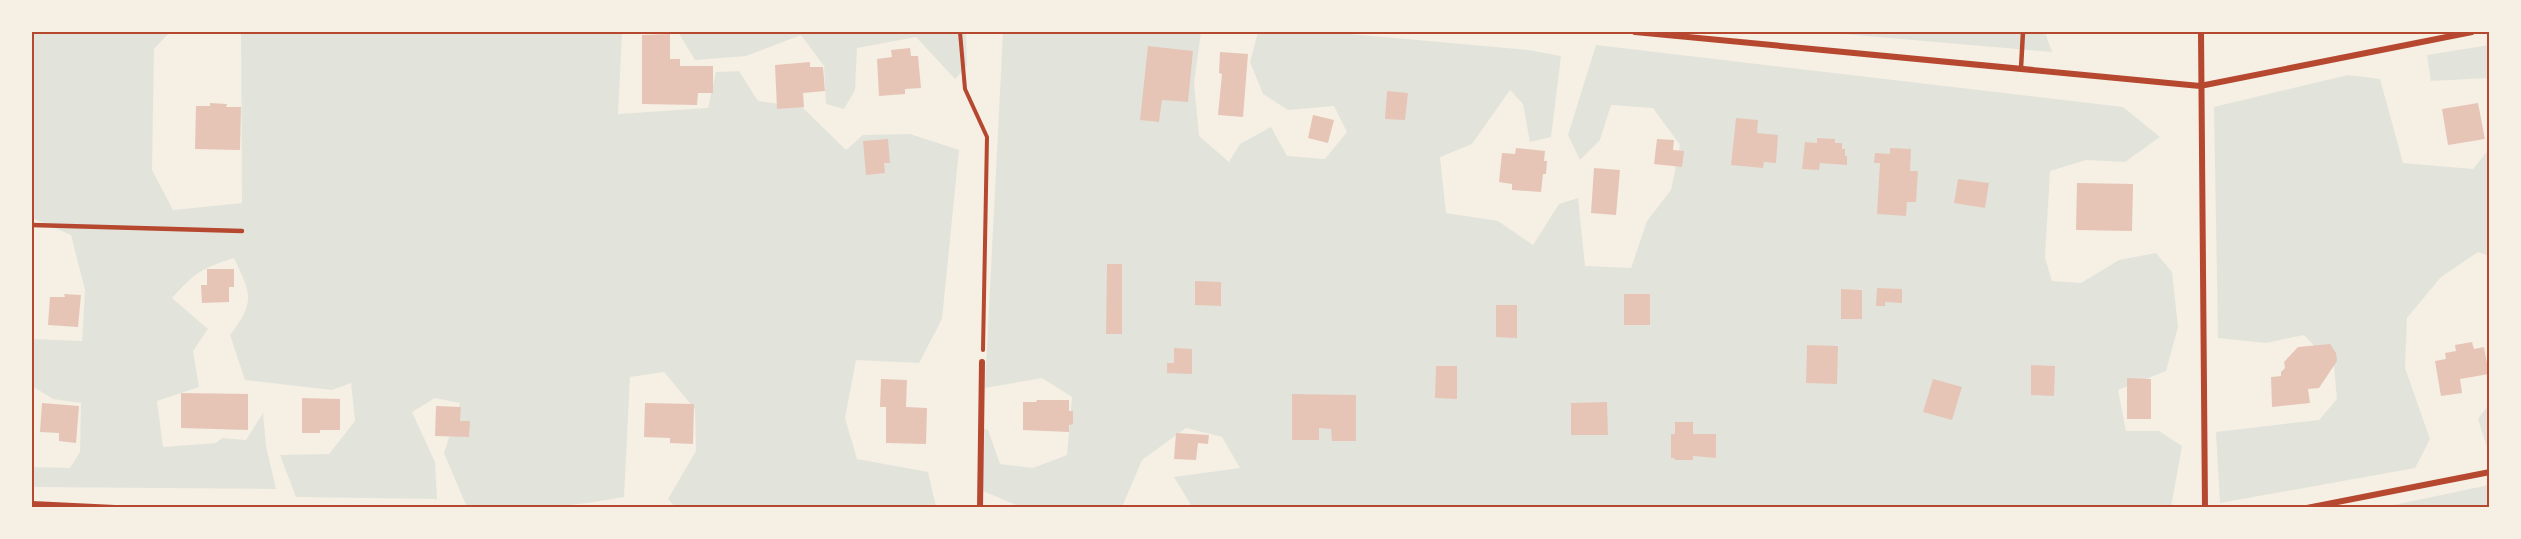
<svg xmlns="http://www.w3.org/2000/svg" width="2521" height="539" font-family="Arial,sans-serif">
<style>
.green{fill:#e2e4dc}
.building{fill:#e6c5b7}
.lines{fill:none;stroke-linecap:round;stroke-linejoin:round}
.path{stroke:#b5482f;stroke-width:4}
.service{stroke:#b5482f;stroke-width:4.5}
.minor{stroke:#b5482f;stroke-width:6}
.neatline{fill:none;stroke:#b5482f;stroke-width:2}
</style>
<rect width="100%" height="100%" fill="#f6efe4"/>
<path class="green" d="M32 32H170L154 49 152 170 173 210 242 203 241 32H627L622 34 618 114 708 108 716 72 739 71 758 101 802 107 846 150 863 135 910 134 959 150 942 319 919 363 856 360 845 418 857 459 928 472 936 507H675L668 499 696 451 695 409 664 372 630 377 624 497C572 506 519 513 466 505L444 453 460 403 435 398 412 412 435 462 437 499 296 497 280 455 329 454 355 421 351 383 332 390 245 380 230 335C256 301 251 295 234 258 200 269 196 272 172 298L208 329 193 351 199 387 157 401 163 447 216 443 222 438 246 440 263 413 266 446 276 489 32 487V467L70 468 80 452 81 403 53 399 32 386V339L82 341 85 290 71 235 32 218Z
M678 32H966L967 66 955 79 916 37 857 48 855 90 844 109 826 104 824 66 801 35 746 56 695 60Z
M1003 32H1201L1194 83 1199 136 1229 162 1240 144 1271 127 1287 156 1325 159 1347 132 1334 106 1288 110 1263 94 1250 62 1258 32H1328L1528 50 1561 56 1551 137 1530 142 1523 104 1510 90 1472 144 1440 157 1446 213 1498 221 1533 245 1559 204 1578 198 1585 266 1631 268 1647 221 1671 190 1680 145 1653 108 1611 105 1600 140 1580 160 1568 135 1596 45 2123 107 2160 137 2125 162 2086 160 2050 171 2045 258 2052 281 2081 283 2119 260 2156 253 2172 272 2178 327 2166 371 2118 390 2126 431H2159L2182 446 2171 507 1336 508 1191 505 1174 477 1240 468 1222 437 1186 428 1142 460 1122 507H1021L983 491 979 427 988 430 1000 464 1033 468 1067 455 1072 397 1042 378 985 388Z
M1840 32H2045L2052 52 1843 34Z
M2489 45V78L2431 81 2427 55Z
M2348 75 2380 79 2403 163 2473 169 2489 149V256L2478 252 2441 277 2407 318 2405 368 2430 439 2415 468 2220 503 2216 432 2319 420 2337 399 2334 367 2304 335 2266 343 2218 338 2214 107Z
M2489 404 2490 451H2488L2478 419Z
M2489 485V507H2384Z"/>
<path class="building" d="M670 34V59H680V66H713V93H698L697 105 642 104V35Z
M1148 46 1193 51 1188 102 1162 100 1159 122 1140 120Z
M910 48 911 56H918L921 88 905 89V94L879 96 877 59 892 57 891 50Z
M1220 52 1248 54 1243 117 1218 115 1222 74 1219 73Z
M810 62V67H823L825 91 803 93 804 107 777 109 775 65Z
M1387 91 1408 93 1405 120 1385 119Z
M210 103 227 104 226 107H241L240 150 195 149 196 106H210Z
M2478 103 2485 139 2448 145 2442 109Z
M1313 115 1334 120 1328 143 1308 138Z
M1736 118 1758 120 1757 133 1778 135 1776 163 1764 162 1763 168 1731 165Z
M1817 138 1835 139V143H1842V149H1845V156H1847V165L1820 163 1819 170 1802 169 1805 142 1817 143Z
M888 139 890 163H884L885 173 866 175 863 141Z
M1657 139 1674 140 1673 150 1684 151 1682 167 1654 164Z
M1516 148 1545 151 1544 161H1547L1546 174H1543L1541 192 1512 190V184L1499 182 1502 153 1515 154Z
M1890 148 1911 149 1910 171H1918L1916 202H1907L1906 216 1877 214 1880 163H1874L1875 153 1890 154Z
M1594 168 1620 170 1616 215 1591 213Z
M1958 179 1989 183 1985 208 1954 203Z
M2077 183 2133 184 2132 231 2076 230Z
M1107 264H1122V334H1106Z
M207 269H234V287H229V302L202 303 201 285H207Z
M1195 281 1221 282V306L1195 305Z
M1877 288 1902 289V303L1885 302V306H1876Z
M1841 289 1862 290V319H1841Z
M64 294 81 295 78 327 48 325 50 297H65Z
M1624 294H1650V325H1624Z
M1496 305H1517V338L1496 337Z
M2472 342 2474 349 2484 347 2489 374 2460 379 2462 393 2441 396 2435 361 2446 359 2445 353 2456 351 2455 345Z
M2330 344 2336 353 2337 361 2319 388 2308 389 2310 403 2272 407 2271 377 2281 376V372L2285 368 2284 362 2298 347Z
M1807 345 1838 346 1837 384 1806 383Z
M1174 348 1192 349V374L1167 373V363H1174Z
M2031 365 2055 366 2054 396 2031 395Z
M1436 366H1457V399L1435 398Z
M2127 378 2151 379V419H2127Z
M881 379 907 380 906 407 927 408 926 444 886 443V407H880Z
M1933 379 1962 387 1952 420 1923 412Z
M181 393 248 394V430L181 428Z
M1292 394 1356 395V441H1332L1331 429 1319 428V440H1292Z
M302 398 340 399V430H320V433H302Z
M1037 400H1069V411H1073V424L1069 425V432L1023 430V402H1036Z
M1607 402 1608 435H1571V403Z
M42 403 79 406 76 443 59 441V433L40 432Z
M645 403 694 404 693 444 670 443V438L644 437Z
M436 406 461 407 460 421H470L469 437 435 436Z
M1675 422H1693V434H1716V458L1693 456V460H1675L1674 458H1671V434H1675Z
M1176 433 1209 435 1208 444 1198 443 1196 460 1174 459Z"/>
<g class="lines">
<path class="path" d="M960 32 965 89 987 137 983 350"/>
<path class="service" d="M2021 68 2023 32
M32 225 242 231"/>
<path class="minor" d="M1635 32 2200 86 2472 32
M2201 32 2205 508
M32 504 115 508
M980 508 982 362
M2307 508 2490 472"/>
</g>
<rect width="2521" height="539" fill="none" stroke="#f6efe4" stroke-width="66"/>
<rect x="33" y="33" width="2455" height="473" class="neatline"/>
</svg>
